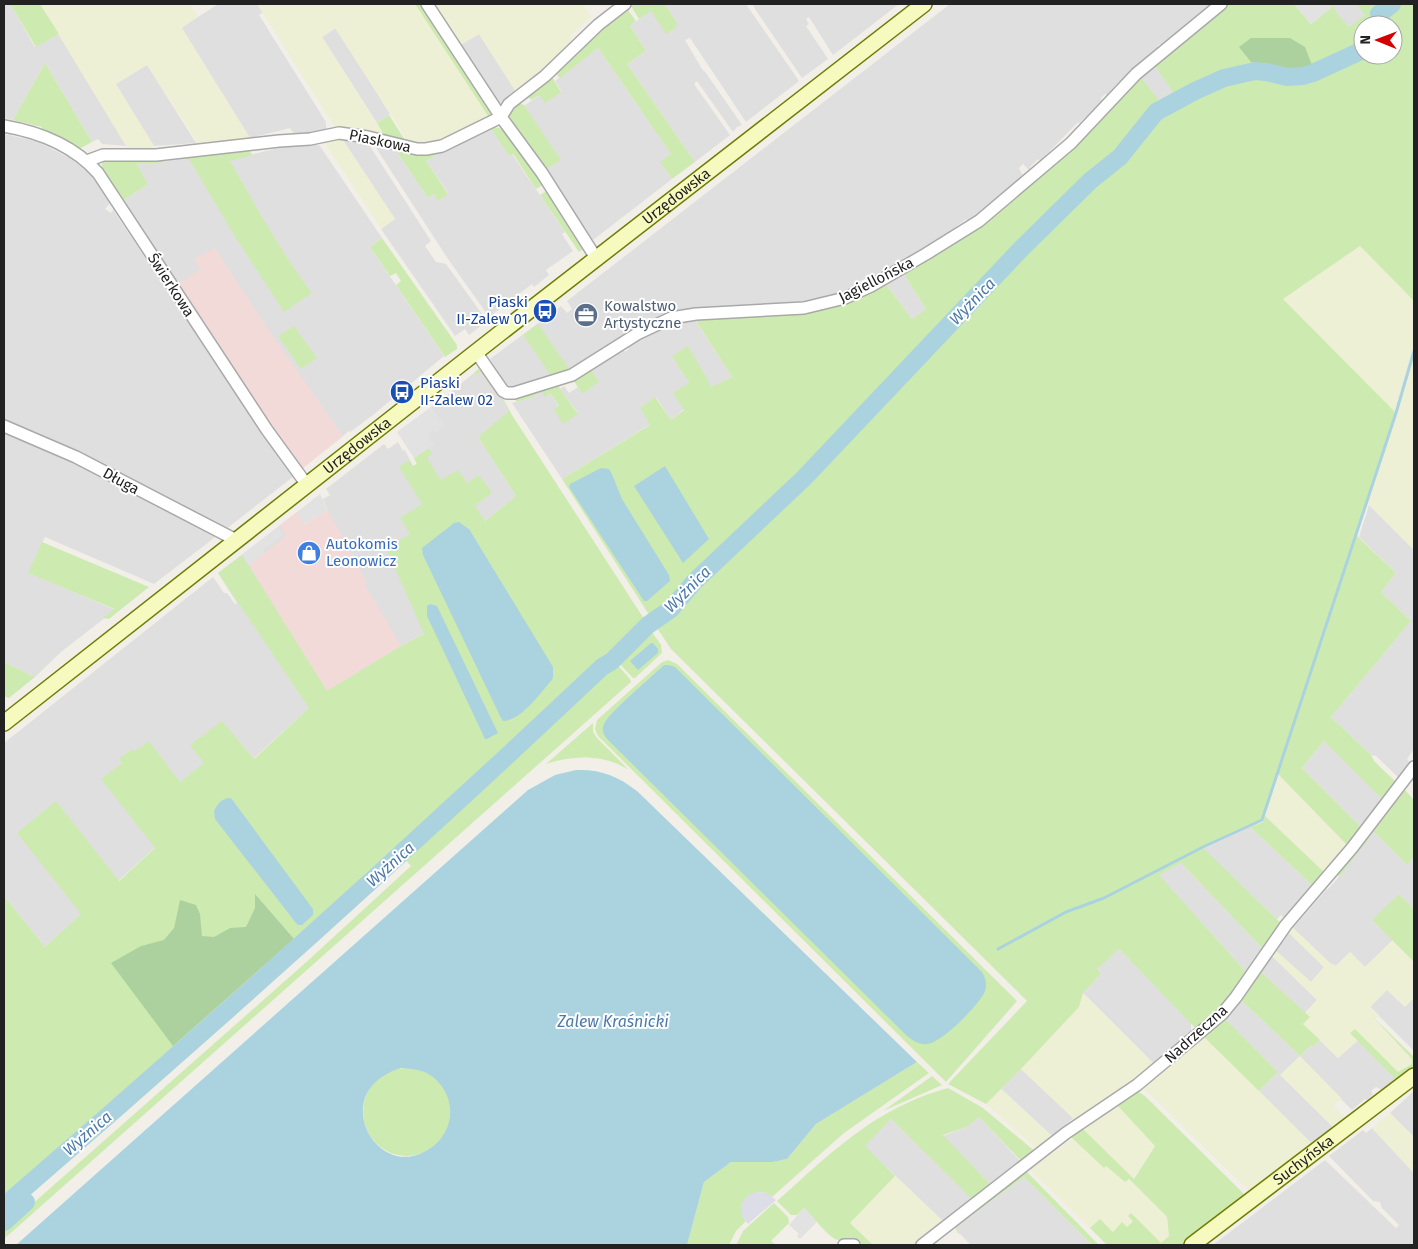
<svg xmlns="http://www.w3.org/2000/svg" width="1418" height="1249" font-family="'Fira Sans',sans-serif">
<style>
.residential{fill:#e0dfdf}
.commercial{fill:#f2dad9}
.farmland{fill:#eef0d5}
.grass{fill:#cdebb0;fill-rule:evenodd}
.forest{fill:#add19e}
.parking{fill:#e2e2e2}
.plaza{fill:#dddde8}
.water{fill:#aad3df;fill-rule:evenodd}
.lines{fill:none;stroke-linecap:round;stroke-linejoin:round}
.stream{stroke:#aad3df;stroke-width:3}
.river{stroke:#aad3df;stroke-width:18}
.street-casing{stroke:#a9a9a9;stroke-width:14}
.secondary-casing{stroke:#707d05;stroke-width:18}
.street{stroke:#fff;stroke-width:11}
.secondary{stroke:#f7fabf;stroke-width:15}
.labels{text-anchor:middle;stroke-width:4;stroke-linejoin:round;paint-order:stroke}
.street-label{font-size:15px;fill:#222;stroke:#fff}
.transit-label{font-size:15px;fill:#164399;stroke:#fff;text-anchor:end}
.service-label{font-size:15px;fill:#4e5e75;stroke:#fff;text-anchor:start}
.shop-label{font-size:15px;fill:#366cbe;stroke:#fff;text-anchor:start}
.water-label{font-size:16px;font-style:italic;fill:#4a7aab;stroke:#fff}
</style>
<rect width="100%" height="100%" fill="#f2efe9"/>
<path class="residential" d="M4 4H10L35 47 59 34 127 146 102 144 98 139 92 142 45 63 13 120 4 118Z
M218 4H257L263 12 259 15 326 122V130L297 139 290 128 250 138 181 28Z
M665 4H746L799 81 746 122 690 38 685 40 702 69 706 73 742 125 737 127 733 132 697 81 694 84 730 135 695 162 627 64 646 51 630 26 651 10 677 23Z
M756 4H899L833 55 809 17 806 19 809 24 806 26 828 59 802 78 753 6Z
M950 4H1213L1160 45H1157L1160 48 1121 82 1119 81 1107 95 1105 94 1101 98 1102 101 1079 123 1078 122 1040 161 1038 159 1030 167V171L1023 164 1019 168 1023 177 987 207 968 222 966 219 938 241 870 282 866 278 859 282 862 287 850 292 793 305 690 311 570 370 516 388 506 386 490 359 561 306 567 313 572 309 567 301Z
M1329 4H1379L1349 28Z
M336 28 390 114 377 123 322 37Z
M479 34 516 92 505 102 498 104 457 47Z
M598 48 671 154 661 163 672 179 593 240 555 185 510 116 539 95 561 91 555 81Z
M1152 62 1177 97 1163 106 1139 75Z
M147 65 196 143 154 146 115 84Z
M492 130 509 156 512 154 565 232 562 234 573 251 546 270 549 275 534 287 532 284 489 317 446 256 371 140 393 146 428 198 434 194 438 201 448 193 426 161 458 142Z
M4 134 36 141 70 158 91 175 111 202 105 209 111 213 113 210 209 353 294 476 225 530 186 510 187 508 184 506 183 508 82 455 81 452 73 448H66L67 446 4 422Z
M341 137 366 140 431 241 425 246 436 262 446 264 487 321 469 335 465 329 455 336 381 229 395 219Z
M311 142 320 146 382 238 370 247 444 356 373 415 350 432 349 431 343 436 323 452 176 285 124 200 148 184 137 164 226 155 230 160 295 144Z
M903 273 926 309 912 319 885 283Z
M695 320 732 377 712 388 688 347 673 356 689 383 684 409 671 420 656 397 651 424 562 479 512 403 533 397 541 391 550 393 559 407 578 413 560 389 564 386 569 393 578 387 583 394 591 369 607 360 621 347 625 352 629 349 626 344 673 321 675 323Z
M479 371 498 392 510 412 478 437 516 496 485 521 525 602 424 634 401 646 327 692 45 947 4 896V743L213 577 224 593H227L235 604 237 603 218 573 297 512 305 524 328 510 323 499 330 495 326 489 384 444 388 449 398 442 403 451 405 450 413 466 431 454 428 448 433 445 428 438 427 433 433 429 435 432 444 426 431 407 441 399 445 403 450 399 447 395 474 373 475 375Z
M4 431 8 433 10 436 16 439 20 437 88 466 218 535 154 584 45 537 29 573 115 610 61 652 35 677 4 662Z
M1369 505 1414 550V749L1407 759 1412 764 1400 779 1376 756 1371 755 1331 717 1411 621 1381 592 1396 573 1359 537Z
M1325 740 1384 801 1363 829 1302 768Z
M1250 827 1312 885 1284 918 1281 915 1277 919 1203 849Z
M1374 832 1407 865 1414 857V909L1399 894 1373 921 1393 940 1365 967 1350 952 1336 966 1330 963 1293 928 1327 889H1328L1337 879Z
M1181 863 1263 949 1246 972 1158 875Z
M1289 933 1324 967 1311 982 1276 951Z
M1119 949 1191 1023V1034L1155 1065 1083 993 1101 974 1096 969Z
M1272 956 1317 1000 1305 1013 1261 972Z
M1387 989 1398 1001 1414 998V1051L1370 1007Z
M1242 1001 1300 1056 1311 1045 1313 1047 1320 1040 1338 1058 1358 1040 1396 1080 1382 1090 1376 1087 1371 1091 1373 1094 1367 1100 1365 1099 1352 1110 1299 1057 1281 1075 1333 1127 1311 1143 1259 1091 1278 1072 1224 1019Z
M1021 1069 1074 1118 1052 1136 1000 1088Z
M1414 1091V1137L1390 1113Z
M979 1117 1021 1162 991 1185 943 1136 967 1127Z
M891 1119 973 1199 944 1222 864 1146Z
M1372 1128 1414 1173V1245H1213L1325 1160 1396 1228 1399 1225 1382 1208 1380 1202 1373 1201 1329 1156 1363 1130 1366 1133Z
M1024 1177 1092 1245H971L960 1234 956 1227Z"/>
<path class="commercial" d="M215 248 269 331 343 436 302 469 279 440 176 285 200 270 194 259Z
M328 510 367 583 365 585 401 646 327 692 249 565 286 536 280 525 297 512 305 524Z"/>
<path class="farmland" d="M40 4H190L198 16 182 28 250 138 212 143 200 147 147 65 116 84 154 146 151 150 129 151Z
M257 4H415L490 119 446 141 411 146 335 28 322 37 386 138 337 131Z
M430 4H583L591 17 570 36 573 42 516 92 479 34 457 47Z
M340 136 395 219 381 229 324 142V139Z
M1360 246 1414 301V550L1367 503 1396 413 1283 299Z
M1279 775 1347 844 1324 872 1265 816Z
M1293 928 1330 963 1336 966 1350 952 1365 967 1393 940 1414 962V998L1405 1007 1387 990 1370 1007 1379 1015 1376 1019 1373 1018 1412 1059V1064L1398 1073 1355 1029V1038L1358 1040 1338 1058 1303 1024 1310 1017 1305 1013 1317 1000 1272 956 1276 951 1311 982 1324 967 1289 933Z
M1083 993 1155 1065 1077 1122 1021 1069 1079 1007Z
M1203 1035 1311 1143 1250 1192 1142 1087Z
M1300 1056 1342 1099 1334 1106 1345 1117 1333 1127 1280 1075Z
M1000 1088 1052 1136 1037 1149 986 1104Z
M1117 1105 1155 1145 1133 1179 1082 1128 1109 1112Z
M1390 1113 1414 1137V1173L1372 1128Z
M1073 1139 1104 1168 1106 1166 1125 1182 1128 1179 1167 1217 1169 1236 1161 1243 1133 1220 1127 1227 1113 1232 1100 1219 1090 1228 1031 1171V1169Z
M895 1176 944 1222 916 1245H873L850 1223Z"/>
<path class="grass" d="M10 4H40L59 34 36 47Z
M415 4H423L492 111 490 119Z
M631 4H665L677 23 676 28 666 34 651 11 639 19 631 6Z
M1224 4H1294L1311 24 1332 7 1329 4H1332L1336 12 1349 27 1365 15 1356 4H1412L1414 7V301L1360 246 1283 299 1396 413 1356 535 1396 573 1381 592 1411 621 1331 717 1371 755 1375 762 1396 782 1384 801 1324 741 1302 768 1363 829 1349 847 1278 774 1262 820 1202 847 1282 924 1263 949 1181 863 1159 875 1246 972C1230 998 1220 1010 1197 1030L1119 949 1097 969 1101 974 1083 993 1079 1007 1021 1069 986 1104 948 1084 1027 1001 671 649 657 628 670 616 667 612 653 621 562 479 650 425 640 408 655 397 671 420 684 410 673 393 689 383 672 356 688 346 712 387 732 377 694 318 789 313 828 309 844 304 885 283 912 319 926 309 903 273 970 231 1139 75 1163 105 1177 98 1152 62ZM1363 25H1393V55H1363Z
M625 9 628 10 636 21 630 26 646 51 627 64 695 162 672 179 660 162 671 154 598 48 560 78 555 73 592 37Z
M45 63 92 142 79 149 40 131 42 127 13 120Z
M552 77 561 92 545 103 539 95 531 100 528 96 529 94Z
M519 103 524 105 561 160 545 170 507 118 510 110Z
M389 115 408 145 386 138 377 123Z
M492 127 499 128 507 132 544 184 536 189 513 154 509 156 492 130 458 142 426 161 448 194 438 201 434 194 428 198 393 146 412 151Z
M247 149 253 155 230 161C256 206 280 251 312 293L284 312 234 235 189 159 170 160 169 158Z
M160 159 164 162 137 164 148 184 124 200 140 226H138L102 171V164L104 160Z
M548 190 584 248 579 252 540 195Z
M382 238 457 345V349L445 357 396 285 401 281 396 273 390 276 370 247Z
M538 324 570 370 551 376 523 335Z
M294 326 317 358 301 369 278 336Z
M478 369 482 370 500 393 512 415 648 625 176 1053 4 1203V896L45 947 81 914 17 833 56 801 119 881 155 848 101 779 122 763 119 758 133 749 135 751 149 741 180 782 204 763 190 745 222 721 254 759 309 708 218 573 242 555 327 691 401 646 424 634 386 548 410 534 400 518 422 504 399 467 409 460 413 466 417 464 414 458 428 448 432 454 427 458 441 480 458 470 467 483 479 475 492 493 475 506 485 521 516 496 478 437 509 411 498 392 480 372 475 375 474 373Z
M591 369 599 382 582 394 574 381Z
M556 383 578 414 563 424 554 410 559 406 550 393 545 397 541 391 533 397 517 402 515 399Z
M42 542 149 587 109 619 103 618 114 609 28 573Z
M652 632 661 645 662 653 635 678H633L616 660 619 657H624Z
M668 660 677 664 1017 1001 946 1082 598 736 595 729 597 720 662 662Z
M4 662 35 677 9 698 4 696Z
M615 662 630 679 631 682 4 1239V1229L303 965 411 866 402 856Z
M593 723V732L597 738 629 770C604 754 573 755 546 764Z
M1405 790 1414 800V857L1407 865 1374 832 1339 877 1337 873Z
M1265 816 1324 872 1312 885 1250 827 1263 822Z
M1399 894 1414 909V962L1372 920Z
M1287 931 1289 933 1261 972 1310 1017 1303 1024 1320 1040 1313 1047 1311 1045 1300 1056 1242 1001 1228 1015 1257 977Z
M1370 1014 1414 1057V1067L1396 1080 1350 1033 1355 1029 1398 1072 1412 1064V1059Z
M1225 1019 1278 1072 1259 1091 1203 1036Z
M917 1062 929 1073 844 1133 772 1197 767 1193 756 1192 742 1216 746 1221 736 1231 729 1245H687L704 1182 731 1162H773L787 1159 816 1124Z
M363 1112a44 44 0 1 1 88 0a44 44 0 1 1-88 0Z
M932 1076 942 1085 883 1111Z
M948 1088 983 1108 1037 1153 1021 1161 979 1117 967 1127 943 1135 991 1185 972 1199 891 1119 865 1146 895 1176 850 1223 873 1245C868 1245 839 1241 835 1239 826 1234 812 1216 804 1208L797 1215H791L777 1201C832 1152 875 1108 948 1088Z
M1137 1091 1145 1096 1243 1193 1245 1197 1182 1245H1107L1090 1228 1100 1219 1113 1232 1122 1222 1127 1227 1133 1221 1128 1216 1131 1213 1161 1243 1169 1236 1167 1217 1129 1179 1125 1182 1106 1166 1104 1168 1071 1137 1082 1128 1134 1179 1155 1146 1117 1105Z
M1026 1171 1099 1245H1092L1024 1177 956 1227 960 1234 958 1233 954 1226Z
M774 1203 788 1217 789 1223 771 1241 776 1245H736L743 1231Z"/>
<path class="forest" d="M1251 38H1290L1305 47 1312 65 1298 71 1251 62 1239 47Z
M255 894 294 939 173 1046 111 963 141 946 164 940 174 928 180 900 196 905 200 914 202 936 214 937 230 928 246 927 255 908Z"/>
<path class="parking" d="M1294 4H1329L1332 7 1311 24Z
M431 407 445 426 435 432 433 430 428 433 430 436 428 438 433 445 414 458 397 432Z
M320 494 328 510 304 524 297 512Z
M278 527 283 535 263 550 265 553 249 565 242 555Z
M804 1208 817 1222 800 1239 797 1236 799 1234 789 1225Z"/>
<path class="plaza" d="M756 1192 767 1193 776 1200 748 1224 742 1216 741 1205 747 1196Z"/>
<path class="water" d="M665 466 709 539 683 563 634 486Z
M601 468 609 469 611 472 622 499 669 575 670 581 647 601H644L638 592 569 487 570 484Z
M459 522 469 529 553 667V677L552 680C540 693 521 721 503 721L501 718 423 555 422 548 454 523Z
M430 604 437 606 498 733 487 739H485L427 616V606Z
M651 643H653L658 649V653L638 670 630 661Z
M664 665H669L675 667 982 972C986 979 987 984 985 991 980 1004 942 1043 927 1044 919 1045 912 1040 906 1035L607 739C604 735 601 730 604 724 609 712 652 677 664 665Z
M576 770C600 769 618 776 637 791L917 1062 816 1124 787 1159 773 1162H731L704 1182 687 1245H16L528 790 555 775ZM401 1068C411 1069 421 1069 430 1075 449 1087 456 1113 445 1132 439 1143 431 1149 420 1154 371 1173 330 1090 401 1068Z
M231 798 313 909V915L302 925H298L296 923 215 819 214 811C218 803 222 798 231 798Z"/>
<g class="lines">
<path class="stream" d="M1387 4 1388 6
M998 949 1066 912 1104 898 1201 848 1262 820 1396 413 1414 351"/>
<path class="river" d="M1382 25 1379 14 1392 4
M4 1206C207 1031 407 851 602 667L612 661 648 625 671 609 694 582 804 478 1019 251 1090 181 1120 157 1156 112 1195 91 1224 78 1255 71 1266 72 1287 77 1303 76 1313 73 1363 50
M4 1222 26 1202"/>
<g class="street-casing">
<path id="street" d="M427 4 501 117 542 173 596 258
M4 126C39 132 74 146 98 173L267 430 307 485
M87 161 103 155H156L279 141 310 139 339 133 368 137 417 149H426L442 146 501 117 509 104 545 76 598 25 625 4
M476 352 503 391 507 393H514L572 375 637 334 671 318 696 314 804 308 845 298 871 286 926 254 979 221 1071 143 1136 74 1221 4
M4 426 76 457 236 540
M844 1245H854
M922 1245 1066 1133 1137 1085 1222 1014 1236 997 1286 925 1352 848 1414 767"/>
</g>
<g class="secondary-casing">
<g id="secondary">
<path id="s1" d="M4 723 499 334 924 4"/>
<path id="s2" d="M1192 1245 1414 1076"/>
</g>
</g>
<use href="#street" class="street"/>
<use href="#secondary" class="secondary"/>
</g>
<defs>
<g id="bus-disc" transform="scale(1.25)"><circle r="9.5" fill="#1a4fb4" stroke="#fff"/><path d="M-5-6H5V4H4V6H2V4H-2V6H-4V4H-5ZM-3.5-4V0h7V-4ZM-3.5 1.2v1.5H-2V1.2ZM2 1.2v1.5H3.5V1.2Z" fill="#fff"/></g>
<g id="office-disc" transform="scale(1.25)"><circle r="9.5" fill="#5c6f8a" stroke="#fff"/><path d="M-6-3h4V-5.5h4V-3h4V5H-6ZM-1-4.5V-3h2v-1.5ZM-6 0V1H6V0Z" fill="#fff"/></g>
<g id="shop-disc" transform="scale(1.25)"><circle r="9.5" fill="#3f7fe0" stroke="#fff"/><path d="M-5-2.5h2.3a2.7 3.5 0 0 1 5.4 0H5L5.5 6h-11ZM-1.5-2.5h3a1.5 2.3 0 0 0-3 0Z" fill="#fff"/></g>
</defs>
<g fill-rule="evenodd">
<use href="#bus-disc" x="545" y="311"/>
<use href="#office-disc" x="586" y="315"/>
<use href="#bus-disc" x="402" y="392"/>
<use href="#shop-disc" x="309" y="553"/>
</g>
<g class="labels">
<g class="street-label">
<text transform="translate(380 141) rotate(12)" y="5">Piaskowa</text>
<text dy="5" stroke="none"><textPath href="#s1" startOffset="854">Urzędowska</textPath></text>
<text transform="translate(876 280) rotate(-27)" y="5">Jagiellońska</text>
<text transform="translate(171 285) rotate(57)" y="5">Świerkowa</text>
<text dy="5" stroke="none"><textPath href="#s1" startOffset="449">Urzędowska</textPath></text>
<text transform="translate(121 481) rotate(29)" y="5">Długa</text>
<text transform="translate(1196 1034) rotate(-42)" y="5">Nadrzeczna</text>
<text dy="5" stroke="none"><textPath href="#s2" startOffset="140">Suchyńska</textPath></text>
</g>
<g class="transit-label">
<text x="528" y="307">Piaski<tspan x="528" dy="17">II-Zalew 01</tspan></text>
<text x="420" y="388" text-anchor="start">Piaski<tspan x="420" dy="17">II-Zalew 02</tspan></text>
</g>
<g class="service-label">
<text x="604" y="311">Kowalstwo<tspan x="604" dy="17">Artystyczne</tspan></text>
</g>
<g class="shop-label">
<text x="326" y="549">Autokomis<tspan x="326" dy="17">Leonowicz</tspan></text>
</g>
<g class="water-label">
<text transform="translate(972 301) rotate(-46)" y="6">Wyżnica</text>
<text transform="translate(687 589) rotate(-45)" y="6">Wyżnica</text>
<text transform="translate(390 864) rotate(-42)" y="6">Wyżnica</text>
<text x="613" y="1027">Zalew Kraśnicki</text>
<text transform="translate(87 1133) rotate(-41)" y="6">Wyżnica</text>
</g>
</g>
<rect width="1418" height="1249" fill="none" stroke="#222222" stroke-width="10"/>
<g transform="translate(1378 40) rotate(271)"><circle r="24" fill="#ffffff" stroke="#a7a7a7"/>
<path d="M0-4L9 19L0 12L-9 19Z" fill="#d40000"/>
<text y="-8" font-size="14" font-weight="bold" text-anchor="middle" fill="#222222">N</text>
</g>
</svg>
